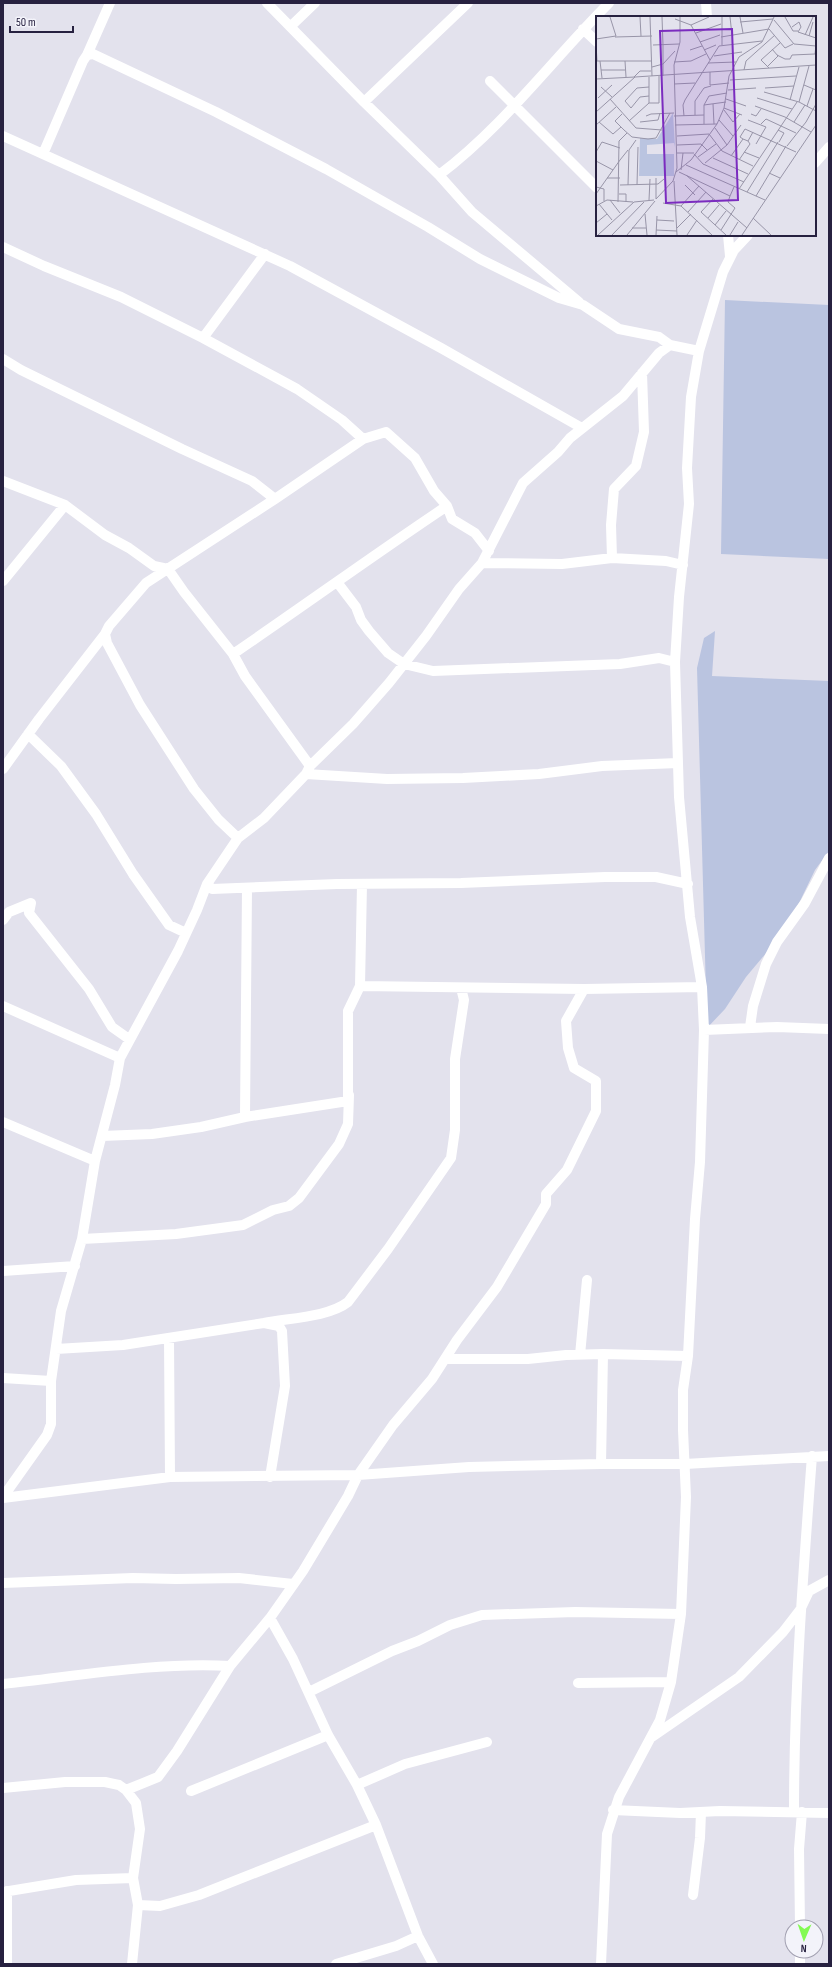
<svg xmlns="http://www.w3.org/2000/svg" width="832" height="1967" font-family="'Sofia Sans Condensed',sans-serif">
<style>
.green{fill:#bac4e0}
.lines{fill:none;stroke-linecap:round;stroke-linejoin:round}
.minor{stroke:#fff;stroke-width:10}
.inset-road{fill:none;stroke:#9895a8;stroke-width:1}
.view{fill:#7b2cbf;fill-opacity:0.15;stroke:#7b2cbf;stroke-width:2}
.inset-edge{fill:none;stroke:#272140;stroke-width:2}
</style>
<rect width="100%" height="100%" fill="#e3e2ed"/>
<path class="green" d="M725 300 829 305V559L721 554Z
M715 631 712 676 829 681V851L815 870 787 928 746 977 725 1009 707 1028 697 668 704 638Z"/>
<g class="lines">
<path class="minor" d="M267 3 364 102 439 175 472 212 579 302
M706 3 707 17
M291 26 315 3
M583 29 597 42
M87 55 110 3
M490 81 597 188
M364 102 468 3
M3 136 290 266 441 348 582 428
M43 154 83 61 87 55 93 54 216 112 326 169 428 227 480 259 559 298 583 305 619 329 659 337 670 345
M815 163 829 147
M439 175C504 126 552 60 609 3
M728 235 730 256
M3 247 44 266 121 297 203 338 297 389 342 420 363 439 386 432 415 458 434 491 447 506 452 519 475 533 489 551
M203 338 265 254
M3 359 21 370 182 449 252 481 275 499
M3 481 65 505 105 535 129 548 154 566 168 569 184 592 233 654 245 676 310 766
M612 558 611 525 614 489 636 466 644 432 642 373
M482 563 562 564 612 558 666 561 683 565
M3 581 65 505
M337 582 356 607 361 620 369 631 388 653 404 664 433 671 620 664 659 658 675 662
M233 654C305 605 375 554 447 506
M28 734 61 766 96 814 133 874 169 925 186 933
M3 769 39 719 105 634
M306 774 387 779 463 778 539 774 602 766 678 763
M238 838 218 819 194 789 140 705 107 643 105 634 109 626 146 583 275 499 363 439
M207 884 212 889 337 884 461 883 605 877H656L688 884
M3 920 9 912 31 903 29 913 89 989 112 1027 129 1039
M360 986 584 989 702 987
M3 1006 120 1058
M750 1027 753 1006 766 964 777 942 805 903 829 858
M704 1030 777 1027 829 1029
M245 1117 247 888
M3 1122 95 1161
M102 1136 152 1134 201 1127 245 1117 348 1101V1011L360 986 362 884
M82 1239 176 1234 243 1225 273 1210 289 1206 299 1198 339 1144 348 1124 349 1095
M3 1271 75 1266
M264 1323C289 1318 329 1317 348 1302L388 1249 451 1158 455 1130V1059L464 1000 461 988
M169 1339 170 1477
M56 1349 123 1345 264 1323 279 1326 282 1331 285 1386 270 1477
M580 1355 587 1280
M445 1359H528L566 1355 603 1354 688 1356
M3 1378 51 1381
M601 1464 603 1354
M3 1497 47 1435 51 1424V1381L61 1311 82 1239 95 1161 115 1085 120 1058 178 951 197 910 207 884 238 838 264 818 306 774 310 766 353 724 389 683 426 636 459 589 482 563 523 483 558 452 570 438 623 396 659 353 670 345 699 351
M3 1498 170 1477 358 1475 469 1467 601 1464H685L829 1456
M3 1583 133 1578 176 1579 239 1578 293 1584
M270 1618 293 1659 328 1735 357 1785 376 1825 418 1936 433 1964
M578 1683 671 1682
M3 1684C78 1676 154 1662 230 1666
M309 1692 392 1651 418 1641 450 1625 482 1615 575 1612 681 1614
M652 1737 739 1677 783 1632 800 1610 809 1591 829 1580
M357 1785 405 1764 487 1742
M3 1788 65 1782H105L119 1785 126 1790 136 1803 140 1829 133 1878 138 1905 132 1964
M126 1790 158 1777 177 1751 230 1666 270 1618 303 1571 348 1496 358 1475 393 1425 432 1379 457 1340 497 1287 546 1204V1194L567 1170 596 1111V1081L574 1068 568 1048 566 1021 584 989
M191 1791 328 1735
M613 1810 680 1813 720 1811 829 1813
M794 1811C794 1693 803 1575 812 1456
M3 1892 76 1880 133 1878
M693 1895 700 1838 701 1812
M138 1905 160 1906 199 1895 376 1825
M800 1927 799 1849 802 1812
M800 1951V1964
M7 1964V1891
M336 1964 396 1946 418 1936
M601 1964 607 1834 619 1797 660 1720 671 1682 681 1614 686 1497 683 1430V1390L688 1356 695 1219 700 1162 704 1030 702 987 690 917 679 797 675 662 679 597 689 504 687 468 691 397 699 351 723 272 734 250 748 235"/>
</g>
<g transform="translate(596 16)">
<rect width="220" height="220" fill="#e3e2ed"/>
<path d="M77 97 79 131 78 127 51 129V138H78V160H43L44 122 61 123Z" fill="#bac4e0"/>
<path class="inset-road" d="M44 1 45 20M54 1 56 60M66 1 67 29M134 1 136 19M144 1 147 17M189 1 197 15H202M79 3 95 9 114 44M178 4 198 28 220 30M144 6 177 3M95 9 113 1M196 11 203 6 205 11 202 16 220 22M173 13 189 32 197 28M100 17 125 8M209 19 217 1M213 20 217 6M19 21 56 20M125 21 173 13M0 23 20 20 14 1M104 26 124 19M0 28 1 45M57 29 83 28M126 29V1M94 34 106 30M108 34 120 29M181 39 189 43H194L196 39 219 38 220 29M118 40 146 36M0 45H56M4 45 6 62M29 45 30 61M78 46 95 45 110 38M112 47 140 46M56 51 67 48 79 35M171 51 182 40 176 33M173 52 165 44 184 27M5 54H29M148 54 150 45 179 19M114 56V69L133 67M67 60V29M38 61 44 55H55M53 61V87M0 63 39 61M134 64 200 60M78 68 99 67M208 69 220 74M5 71 16 81M53 71 41 72 29 85 35 92 44 81 53 80M169 72 198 70M132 74 160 72M168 76 203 86 220 95M2 82 16 69M161 82 196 93M14 83 40 112 66 114M130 83 150 90M194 84 203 51M203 86 213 50M117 88 118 108M108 89 113 80 131 77M159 90 189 101 215 116M211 90 217 73M128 92 146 99M128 94 137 106 144 98M0 96 39 61 220 49M26 98 19 105 28 114 36 121 52 123 60 122 74 97M155 98 160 100 165 93M99 99V85L108 72 115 70M50 100 55 98 78 97M78 100 108 99M88 100 87 89 89 84 123 30 166 25M123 104 137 120M152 104 170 111 160 128M33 105 53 87H63V60M3 106 17 118 25 111M44 106 62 104 64 97M198 106 209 89M108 108V89L130 86M165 108 170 103 200 117M0 109 20 91M79 109 121 108M182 114 188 117 183 126M113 118 126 135 157 150M81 120 113 118M147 123 152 125 157 116M81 129 105 128 111 134M131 129 145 109M191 130 210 106 220 88M0 136 6 126 24 132M148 136 163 142M81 137H98M98 138 107 148 148 166M135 140 147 123 144 121 149 113 200 136M102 141 120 128M117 142 152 158M24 144 32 134M143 144 154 128 152 125M0 145 17 154M109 147 131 129 119 112M90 149 169 184M85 154 87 137M80 156 95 144 121 108 128 92 133 60 143 41 166 26 178 1M83 156 134 180 138 171M173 157 184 162M90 159 151 212M11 162H24M60 162V183M78 165 81 219M24 169 62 168 68 163M32 169 33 134 40 124M41 169 42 131M89 169 99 179M0 171 8 173V185M143 173 201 86M151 176 182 126M0 178 24 144M23 178H30V186M160 180 190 130M60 183 77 165 81 152 78 49 84 26V1M117 183 105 196 130 219M14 184 24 197M53 184 54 163M22 186 23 125 31 117M67 187 85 190 116 219M3 188 16 204M0 190 11 184 37 186M85 190 103 170M92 196 110 176M49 198 51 219M112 202 123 189M157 202 175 219M61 204 78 205M0 207 11 198M119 209 130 195M36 212H50M81 212 95 198M60 214 81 215M125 214 139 192 132 186 134 180M2 219 38 186 58 184M16 219 48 186M31 219 59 185M60 219 61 200M91 219 101 204M134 219 142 206M146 219 220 109"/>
<path class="view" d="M136 13 142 184 70 187 64 15Z"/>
<rect width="220" height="220" class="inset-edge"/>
</g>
<rect width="832" height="1967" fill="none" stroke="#272140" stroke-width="8"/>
<g transform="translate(804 1939) rotate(182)"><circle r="19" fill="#f3f3fa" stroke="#a19fb0"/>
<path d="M0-3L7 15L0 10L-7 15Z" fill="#83fa53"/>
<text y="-6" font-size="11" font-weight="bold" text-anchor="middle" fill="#272140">N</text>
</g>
<path d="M10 26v6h63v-6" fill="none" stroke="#272140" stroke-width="2"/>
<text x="16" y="26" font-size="12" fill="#272140" stroke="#f3f3fa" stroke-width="3" paint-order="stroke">50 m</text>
</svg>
